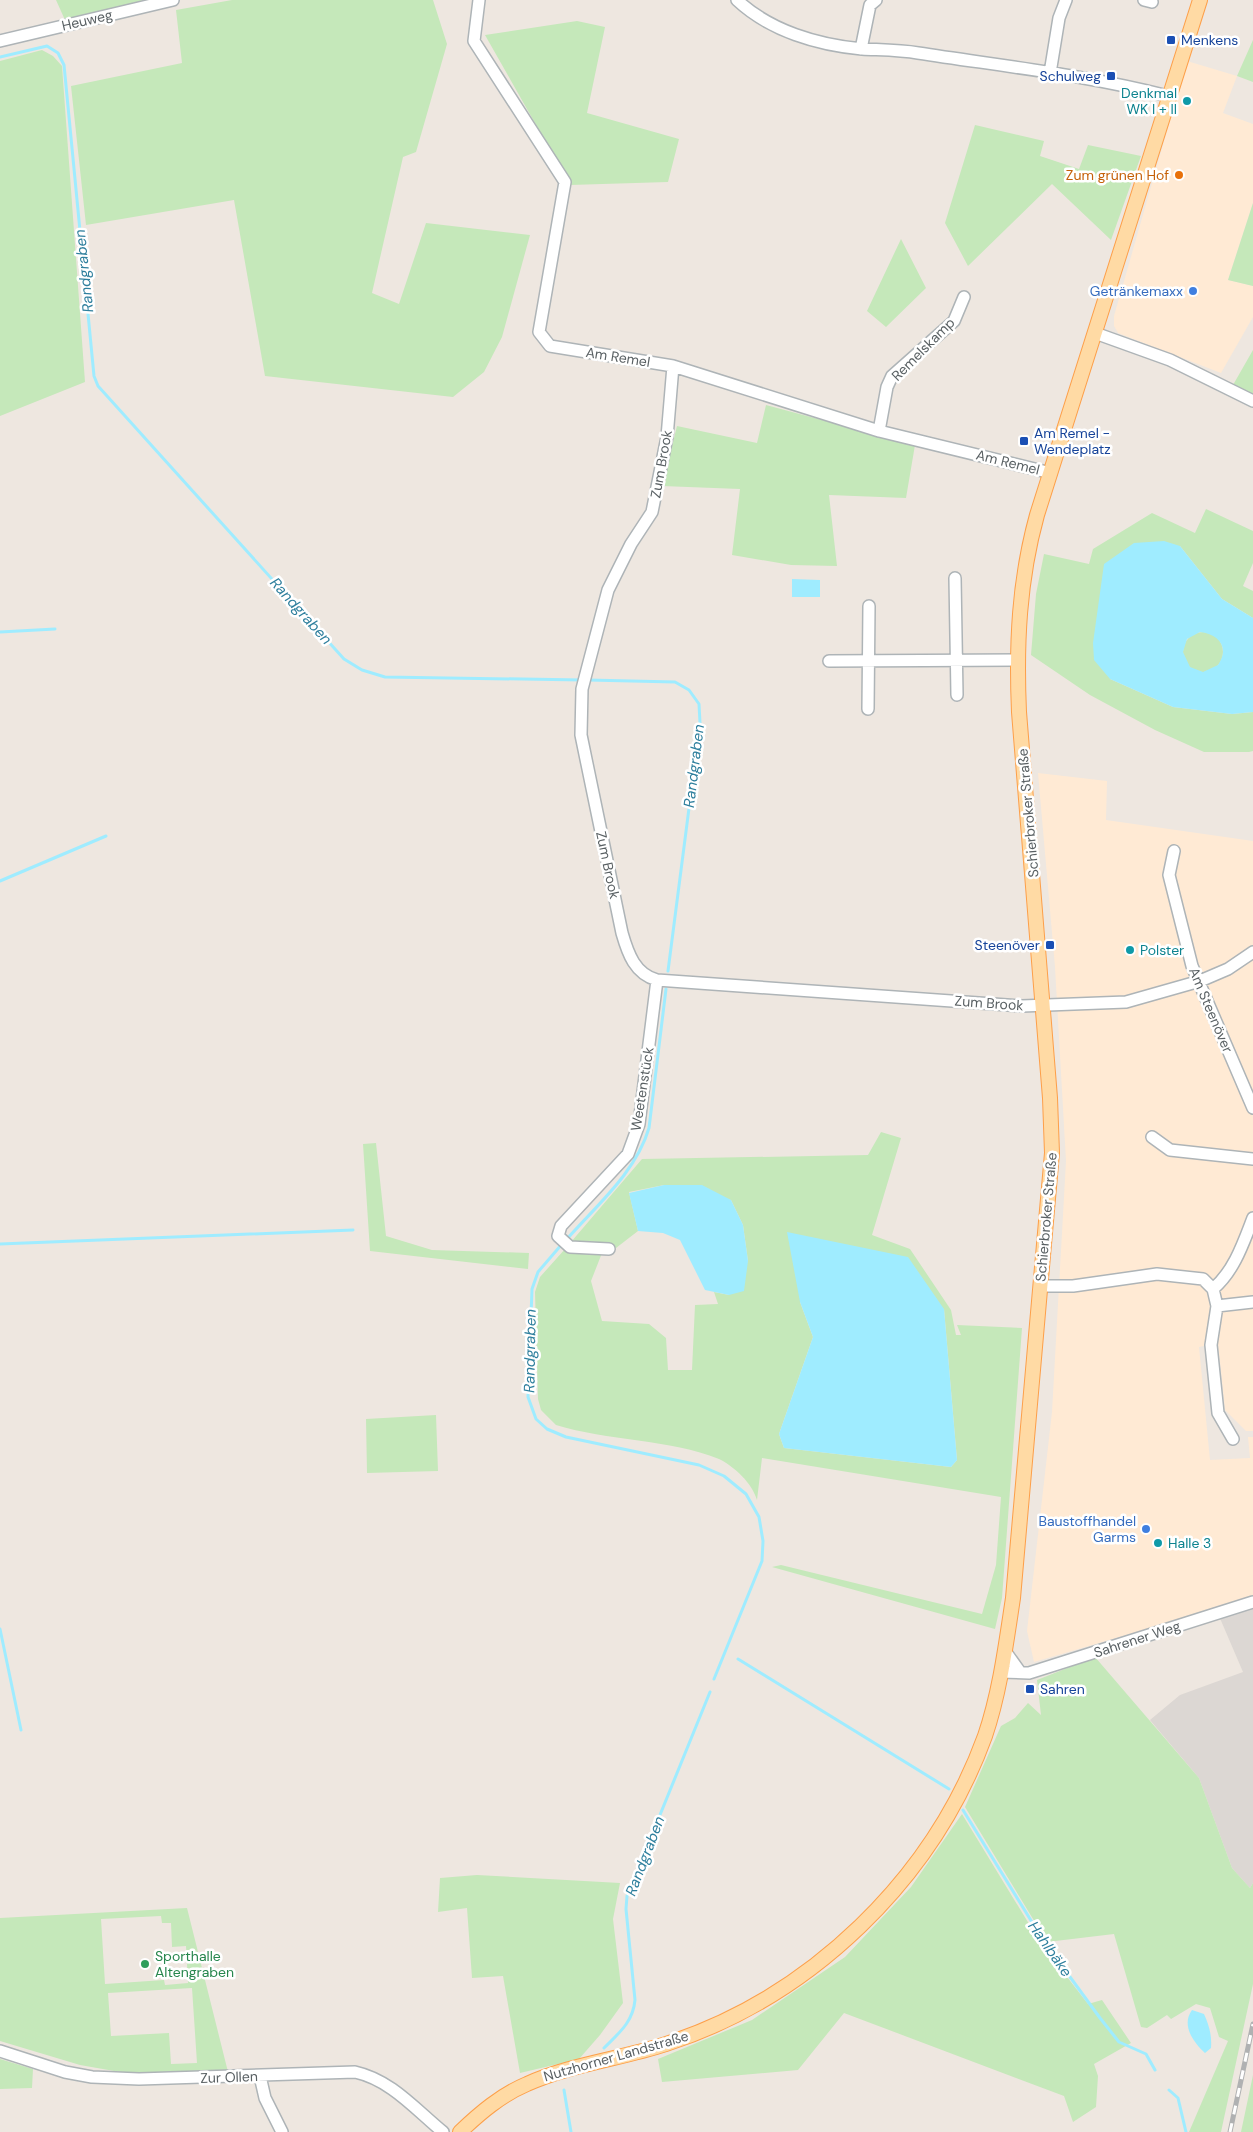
<svg xmlns="http://www.w3.org/2000/svg" width="1253" height="2132" font-family="'DM Sans',sans-serif">
<style>
.commercial{fill:#ffead4}
.industrial{fill:#dcd7d3}
.green{fill:#c5e8ba;fill-rule:evenodd}
.water{fill:#9fecff;fill-rule:evenodd}
.lines{fill:none;stroke-linecap:round;stroke-linejoin:round}
.stream{stroke:#9fecff;stroke-width:3}
.minor-casing{stroke:#aeb4b7;stroke-width:14}
.major-casing{stroke:#fd9f49;stroke-width:16}
.minor{stroke:#fff;stroke-width:11}
.major{stroke:#ffdaa4;stroke-width:14}
.rail-casing{stroke:#b0b1b2;stroke-width:5}
.rail{stroke:#fff;stroke-width:3;stroke-dasharray:9;stroke-linecap:butt}
.transit-dot{fill:#1a4fb4;stroke:#fff;stroke-width:2}
.culture-dot{fill:#0f9aa8;stroke:#fff;stroke-width:2}
.food-dot{fill:#e8710a;stroke:#fff;stroke-width:2}
.shop-dot{fill:#3f7fe0;stroke:#fff;stroke-width:2}
.leisure-dot{fill:#2e9e5b;stroke:#fff;stroke-width:2}
.labels{text-anchor:middle;stroke-width:5;stroke-linejoin:round;paint-order:stroke}
.street-label{font-size:14px;fill:#596063;stroke:#fff}
.transit-label{font-size:14px;fill:#164399;stroke:#fff;text-anchor:start}
.culture-label{font-size:14px;fill:#0d838f;stroke:#fff;text-anchor:start}
.food-label{font-size:14px;fill:#c56008;stroke:#fff;text-anchor:end}
.shop-label{font-size:14px;fill:#366cbe;stroke:#fff;text-anchor:end}
.leisure-label{font-size:14px;fill:#27864d;stroke:#fff;text-anchor:start}
.water-label{font-size:15px;font-style:italic;fill:#2e7f9d;stroke:#fff}
</style>
<rect width="100%" height="100%" fill="#eee7e0"/>
<path class="commercial" d="M1187 61 1237 76 1223 113 1253 124V203L1228 280 1253 286V317L1221 373 1118 333 1114 326V316Z
M1038 773 1107 781 1106 820 1253 841V1431H1246L1225 1410 1218 1343 1199 1347 1210 1460 1250 1458 1248 1437H1253V1598L1034 1662 1027 1631 1052 1412 1066 1161 1055 967Z"/>
<path class="industrial" d="M1253 1607V1883L1250 1888 1232 1868 1199 1778 1150 1720 1180 1695 1243 1672 1219 1616Z"/>
<path class="green" d="M56 0H145L65 20Z
M232 0H433L447 44 416 152 403 157 372 293 399 304 426 223 530 235 502 337 484 372 453 397 265 376 234 200 86 225 71 86 182 63 176 10Z
M577 21 605 27 587 113 679 139 668 182 570 185 485 35Z
M1253 40V82L1237 76Z
M42 50 53 56 62 66 85 382 0 416V61Z
M975 125 1044 141 1040 156 1079 169 1088 145 1141 156 1111 240 1052 184 968 266 945 223Z
M1253 203V286L1228 280Z
M901 239 926 288 886 327 867 311Z
M1253 350V394L1233 385Z
M766 405 915 445 906 498 829 495 837 566 791 565 732 555 740 489 662 486 677 426 757 443Z
M1206 509 1253 531V563L1243 586 1253 591V618L1222 599 1180 546 1110 679 1173 707 1232 714 1253 712V751L1249 752H1204L1155 730 1090 695 1031 655 1036 594 1044 554 1089 564 1093 549 1152 513 1195 533Z
M1183 652a20 20 0 1 1 40 0a20 20 0 1 1-40 0Z
M881 1132 901 1138 872 1235 910 1249 951 1310 956 1335H961L957 1325 1022 1328 1002 1598 995 1629 772 1567 781 1565 982 1614 996 1565 1001 1497 762 1458 757 1500C752 1483 735 1467 719 1459 670 1439 607 1441 556 1425L541 1410 538 1399 535 1292 540 1277 565 1249 602 1253 591 1281 602 1321 649 1324 666 1338 668 1370H692L695 1305 718 1304 714 1292 729 1295 748 1261 743 1225 731 1200 664 1185 629 1192 638 1231 616 1248 571 1242 642 1159 868 1155ZM800 1302 944 1309 957 1460 951 1467 784 1448 779 1434 813 1337Z
M376 1143 386 1236 432 1250 529 1253 528 1269 370 1251 363 1144Z
M436 1415 438 1471 367 1473 366 1419Z
M1095 1657 1199 1778 1232 1868 1250 1888 1253 1883V1984L1221 2132H1189L1228 2041 1219 2037 1210 2008 1196 2004 1171 2019 1167 2015 1147 2028 1141 2027 1114 1934 1047 1942 965 1807 1001 1726 1015 1718 1028 1703 1041 1715 1037 1680Z
M962 1814 1040 1942 1088 2004 1102 2000 1131 2043 1094 2064 1098 2076 1096 2107 1073 2122 1064 2096 844 2013 798 2070 662 2082 658 2059 752 2020 845 1957 911 1887Z
M477 1875 620 1883 613 1919 623 2003 600 2035 579 2059 520 2073 503 1976 472 1978 467 1908 438 1912 440 1878Z
M187 1908 228 2072 137 2075 80 2065 0 2041V1918ZM161 1916 162 1923H171L172 1947 186 1946 188 1983 165 1985 164 1980 105 1984 101 1919ZM192 1988 197 2063 171 2064 169 2033 111 2036 108 1993Z
M0 2059 33 2069 32 2088 0 2089Z
M1253 2075V2132H1241Z"/>
<path class="water" d="M1164 541 1180 546 1222 599 1253 618V712L1232 714 1173 707 1110 679 1094 660 1093 643 1104 564 1134 543ZM1200 632C1219 634 1230 648 1218 665L1203 672 1190 667 1183 652 1187 639Z
M792 579 820 580V597H792Z
M664 1185H702L731 1200 743 1225 748 1261 744 1291 729 1295 705 1290 680 1240 663 1233 638 1231 629 1193Z
M787 1232 908 1257 944 1309 957 1460 951 1467 784 1448 779 1434 813 1337 800 1302Z
M1192 2010 1204 2014C1209 2025 1212 2035 1211 2048L1205 2053C1193 2042 1181 2025 1192 2010Z"/>
<g class="lines">
<path class="stream" d="M0 57 47 46 58 53 64 65 94 376 98 386 344 659 362 670 385 677 582 680
M0 632 55 629
M588 680 675 682 689 690 699 704 700 723 668 971
M0 881 106 836
M567 1239C597 1205 636 1172 649 1128L666 989
M0 1244 353 1230
M562 1244 538 1272 532 1289 528 1397 536 1419 547 1429 566 1437 699 1465 724 1476 746 1494 759 1517 763 1541 762 1561 714 1679
M0 1629 21 1730
M738 1659 949 1789
M963 1810 1043 1940 1100 2018 1119 2042 1146 2054 1155 2070
M604 2048C619 2033 633 2022 635 2000L626 1909 627 1896 710 1692
M564 2090 571 2132
M1169 2090 1178 2098 1186 2132"/>
<g class="minor-casing">
<path id="minor" d="M479 0 474 41 565 182 539 332 550 346 673 366 879 431 1051 473
M737 0C770 31 818 45 862 49 881 50 900 50 918 53 1002 66 1087 75 1168 96
M1144 0 1152 2
M0 41 173 0
M861 49 870 5 876 0
M1050 73 1059 18 1066 0
M1095 333 1170 360 1253 401
M673 366 667 437 652 512 631 544 608 590 582 689 581 735 622 933C628 954 635 974 657 980L1022 1006 1126 1002 1200 981 1228 969 1253 952
M879 431 887 387 892 376 954 321 964 297
M955 578 957 695
M829 661 1017 660
M868 709 869 606
M1174 851 1169 875 1192 966 1253 1108
M1152 1137 1170 1150 1253 1159
M609 1249 570 1247 558 1236 561 1226 628 1154 639 1124 657 980
M1041 1286H1073L1157 1274 1203 1279 1213 1289
M1217 1306 1253 1302
M1233 1439 1218 1413 1211 1345 1217 1306 1213 1289C1234 1271 1243 1244 1253 1218
M1005 1651 1020 1672
M1001 1672 1029 1673 1253 1602
M0 2051 65 2072 92 2077 139 2079 355 2072C391 2080 415 2109 443 2132
M260 2076 265 2098 282 2132"/>
</g>
<g class="major-casing">
<path id="major" d="M460 2132C480 2113 501 2095 527 2084 571 2064 621 2059 666 2044 811 1997 933 1879 985 1736 1000 1692 1006 1644 1013 1598L1052 1153 1050 1098 1019 712C1016 644 1019 580 1037 515L1200 0"/>
</g>
<use href="#minor" class="minor"/>
<use href="#major" class="major"/>
<g class="rail-casing">
<path id="rail" d="M1230 2132 1253 2024"/>
</g>
<use href="#rail" class="rail"/>
</g>
<g class="transit-dot">
<rect x="1166" y="35" width="10" height="10" rx="2.5"/>
<rect x="1106" y="71" width="10" height="10" rx="2.5"/>
<rect x="1019" y="436" width="10" height="10" rx="2.5"/>
<rect x="1045" y="940" width="10" height="10" rx="2.5"/>
<rect x="1025" y="1684" width="10" height="10" rx="2.5"/>
</g>
<g class="culture-dot">
<circle cx="1187" cy="101" r="5"/>
<circle cx="1130" cy="950" r="5"/>
<circle cx="1158" cy="1543" r="5"/>
</g>
<circle class="food-dot" cx="1179" cy="175" r="5"/>
<g class="shop-dot">
<circle cx="1193" cy="291" r="5"/>
<circle cx="1146" cy="1529" r="5"/>
</g>
<circle class="leisure-dot" cx="145" cy="1964" r="5"/>
<g class="labels">
<g class="street-label">
<text transform="translate(87 20) rotate(-13)" y="5">Heuweg</text>
<text transform="translate(923 349) rotate(-45)" y="5">Remelskamp</text>
<text transform="translate(618 357) rotate(9)" y="5">Am Remel</text>
<text transform="translate(1008 462) rotate(14)" y="5">Am Remel</text>
<text transform="translate(661 464) rotate(-80)" y="5">Zum Brook</text>
<text transform="translate(1028 813) rotate(-95)" y="5">Schierbroker Straße</text>
<text transform="translate(608 865) rotate(78)" y="5">Zum Brook</text>
<text transform="translate(989 1003) rotate(4)" y="5">Zum Brook</text>
<text transform="translate(1211 1010) rotate(67)" y="5">Am Steenöver</text>
<text transform="translate(642 1089) rotate(-81)" y="5">Weetenstück</text>
<text transform="translate(1046 1217) rotate(-85)" y="5">Schierbroker Straße</text>
<text transform="translate(1137 1639) rotate(-18)" y="5">Sahrener Weg</text>
<text transform="translate(616 2056) rotate(-16)" y="5">Nutzhorner Landstraße</text>
<text transform="translate(229 2077) rotate(-2)" y="5">Zur Ollen</text>
</g>
<g class="transit-label">
<text x="1181" y="45">Menkens</text>
<text x="1101" y="81" text-anchor="end">Schulweg</text>
<text x="1034" y="438">Am Remel -<tspan x="1034" dy="16">Wendeplatz</tspan></text>
<text x="1040" y="950" text-anchor="end">Steenöver</text>
<text x="1040" y="1694">Sahren</text>
</g>
<g class="culture-label">
<text x="1177" y="98" text-anchor="end">Denkmal<tspan x="1177" dy="16">WK I + II</tspan></text>
<text x="1140" y="955">Polster</text>
<text x="1168" y="1548">Halle 3</text>
</g>
<g class="food-label">
<text x="1169" y="180">Zum grünen Hof</text>
</g>
<g class="shop-label">
<text x="1183" y="296">Getränkemaxx</text>
<text x="1136" y="1526">Baustoffhandel<tspan x="1136" dy="16">Garms</tspan></text>
</g>
<g class="leisure-label">
<text x="155" y="1961">Sporthalle<tspan x="155" dy="16">Altengraben</tspan></text>
</g>
<g class="water-label">
<text transform="translate(84 271) rotate(-96)" y="5">Randgraben</text>
<text transform="translate(301 611) rotate(48)" y="5">Randgraben</text>
<text transform="translate(694 766) rotate(-83)" y="5">Randgraben</text>
<text transform="translate(530 1351) rotate(-89)" y="5">Randgraben</text>
<text transform="translate(645 1856) rotate(-69)" y="5">Randgraben</text>
<text transform="translate(1050 1949) rotate(55)" y="5">Hahlbäke</text>
</g>
</g>
</svg>
